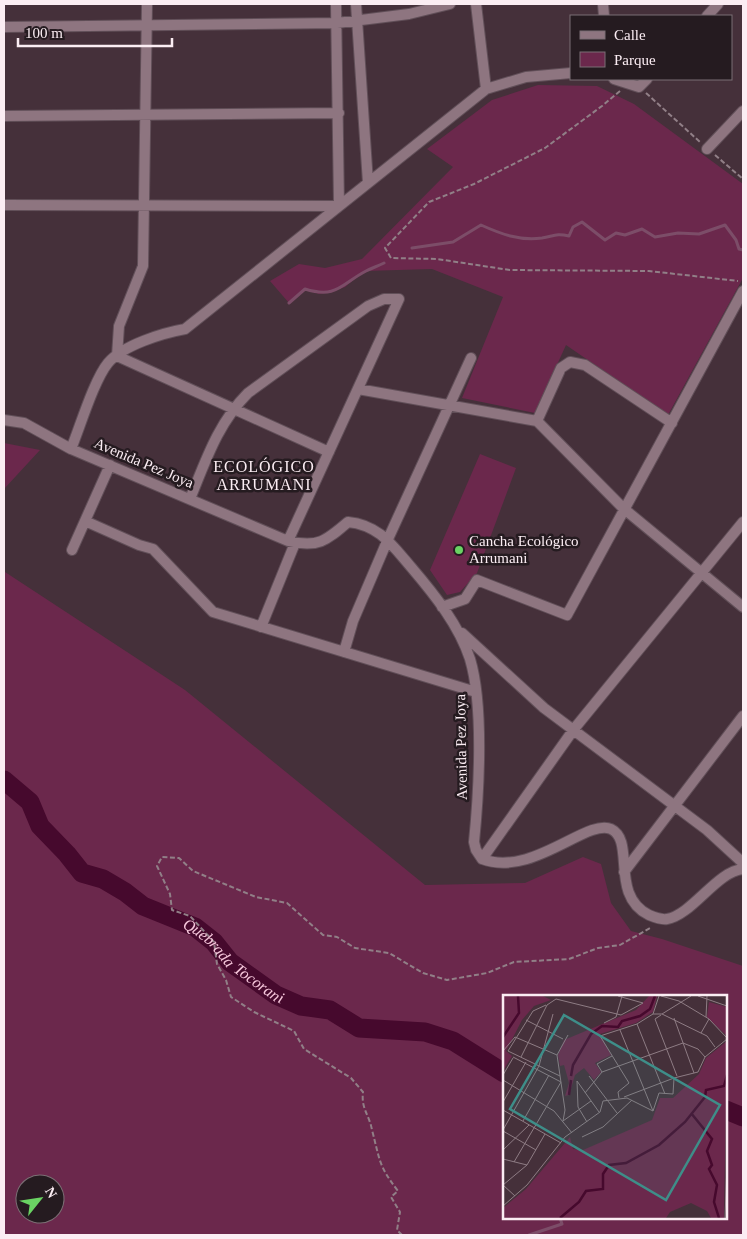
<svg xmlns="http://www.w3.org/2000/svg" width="747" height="1239" font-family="Georgia,serif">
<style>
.green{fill:#6b284c;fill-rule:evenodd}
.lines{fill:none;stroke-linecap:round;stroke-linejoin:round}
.stream{stroke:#7c4d68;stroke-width:3}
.river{stroke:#46092d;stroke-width:19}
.minor-casing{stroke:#614f58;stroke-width:12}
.path{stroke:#917f87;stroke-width:2;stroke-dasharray:5 2.5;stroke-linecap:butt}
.minor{stroke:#8e7580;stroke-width:10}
.poi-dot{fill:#6ad363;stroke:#251b20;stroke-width:2}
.labels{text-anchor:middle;stroke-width:5;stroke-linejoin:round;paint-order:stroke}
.street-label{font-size:15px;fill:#fbedf3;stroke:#251b20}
.poi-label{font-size:15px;fill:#fbedf3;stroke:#251b20;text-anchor:start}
.neighbourhood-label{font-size:16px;letter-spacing:1px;fill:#fbedf3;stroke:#251b20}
.water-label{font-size:16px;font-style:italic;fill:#f6c6db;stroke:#251b20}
.inset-river{fill:none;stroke:#46092d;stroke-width:2.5}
.inset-road{fill:none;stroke:#8e7c84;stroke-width:1}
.view{fill:#3e8e89;fill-opacity:0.15;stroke:#3e8e89;stroke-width:2.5}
.inset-edge{fill:none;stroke:#fbedf3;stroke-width:2.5}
</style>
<rect width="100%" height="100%" fill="#45303a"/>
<path class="green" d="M538 85 597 86 634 104 743 184V278L668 415 566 345 535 413 462 398 503 297 432 269 364 271 345 287 333 291 319 294 305 289 289 303 270 281 299 264 325 268 362 259 453 167 427 149 492 100Z
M4 443 40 450 4 489Z
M480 454 516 468 477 573 460 592 447 595 430 570Z
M4 568 5 572 185 690 425 885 525 883 583 857 601 864 611 903 631 931 662 939 743 966V1235H4ZM726 996V1218H504V996ZM25 1184H55V1214H25Z"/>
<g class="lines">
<path class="stream" d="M412 248 453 242 481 225C501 234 519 241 542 238 554 236 556 233 569 236L573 227 582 222 605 240 616 233 625 235 642 229 655 237 678 233 699 234 725 225 736 240 739 249 743 250
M289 303 305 289C337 299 341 284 366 271 372 268 378 266 384 263
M529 1235 562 1224 560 1218"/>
<g class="river">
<path id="s1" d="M4 780 30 802 40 826 67 854 82 873 103 879 125 892 143 906 195 927 214 942 230 962 276 995 301 1006 330 1010 359 1028 425 1032 453 1041 504 1073"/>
<path d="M726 1110 743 1117"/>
</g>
<g class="minor-casing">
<path id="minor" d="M356 4 368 183
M476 4 486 89
M603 4 604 16
M707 16 718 4
M4 27 337 23 409 14 450 4
M614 79 639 87 647 79
M4 116 339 113
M707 149 743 111
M4 205 339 206 336 4
M117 356 119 326 143 266 147 4
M117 356 329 452
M358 389 537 421 623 508 743 607
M4 420 24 423 71 449 288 541C318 548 326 541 348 522 379 525 392 545 411 567 434 594 459 625 470 659 484 706 479 792 474 842L476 850 482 859C532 878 587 818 611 829 636 841 609 895 649 915 654 917 662 920 667 919 692 915 717 871 743 869
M537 421 561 368 570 362 585 365 672 423
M71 449C80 427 94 380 108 363 123 345 163 333 185 329L486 89 526 77 571 73
M190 499C206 460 218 423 248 393L368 306 384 299H399L288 541
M85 521 139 545 153 549 213 612 476 692
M72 550 110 465
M442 607 465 599 477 580 567 615 743 291
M261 627 295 543
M462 633 544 708 707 830 743 863
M344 652 353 621 388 539 471 358
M482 859 574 729 743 522
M624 872 743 716"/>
</g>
<path class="path" d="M620 91 602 106 545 148 474 184 429 202 385 248 391 258 437 259 510 270 649 271 738 281
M646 93 700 142
M715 155 743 179
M402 1235 397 1230 400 1212 391 1197 398 1191C378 1165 380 1160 372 1130 369 1114 361 1109 363 1092L351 1078 304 1049 294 1031 254 1012 231 997 226 980 217 964 214 942 190 916 172 910 170 894 157 866 162 857 179 858 193 871 256 897 287 903 323 935 337 937 355 948 389 953 423 973 447 980 487 973 514 962 569 959 598 948 620 945 652 927"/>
<use href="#minor" class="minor"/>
</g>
<circle class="poi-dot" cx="459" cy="550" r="5"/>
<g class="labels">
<g class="street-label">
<text transform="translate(144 463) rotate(23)" y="5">Avenida Pez Joya</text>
<text transform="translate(461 747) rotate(-91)" y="5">Avenida Pez Joya</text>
</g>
<g class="poi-label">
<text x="469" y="546">Cancha Ecológico<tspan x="469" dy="17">Arrumani</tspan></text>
</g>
<g class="neighbourhood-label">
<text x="264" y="472">ECOLÓGICO<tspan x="264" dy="18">ARRUMANI</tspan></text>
</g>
<g class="water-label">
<text dy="6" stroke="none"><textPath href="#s1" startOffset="301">Quebrada Tocorani</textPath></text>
</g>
</g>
<g transform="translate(503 995)">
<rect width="224" height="224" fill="#45303a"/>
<path d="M0 1H40L48 5 31 11 19 25 3 56 9 61 0 76ZM146 1H154L150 17 133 28 97 39 108 60 92 68 98 77 91 85 81 73 72 80 66 100 62 101 66 88 61 70 57 71 55 60 61 45 133 15ZM206 7 224 12V41L204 22ZM224 46 221 223H208L204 216 188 208 167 217 163 223H0V213L23 194 67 142 70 154 80 155 149 125 157 103H170L196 79 203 63Z" fill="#6b284c"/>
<path class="inset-river" d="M0 42 16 18 15 1M68 81 70 70 88 39 99 31 115 32 119 26 137 21 147 14 152 1M66 100 68 85M188 118 209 144 204 156 209 170 206 174 214 190 211 207 216 223M57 223 76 207 83 196 100 194V179L106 170 123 168 156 150 182 127 202 102 203 95 221 91 224 80"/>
<path class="inset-road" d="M115 1 140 8M158 1 176 6 206 24 224 43M188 1 159 19 204 41 212 52M195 1 224 11M43 10 30 16 5 56 57 81M150 19 156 1M158 20 152 24 174 81M203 22 204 1M171 23 191 78M23 25 60 44M101 28 113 22 119 1M134 29 162 99M117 35 150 116M198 38 206 24M0 56 12 42 54 60M10 62 58 87 11 167M18 62 44 10 53 4 118 20 140 8M99 77 94 69 109 61M0 80 10 63M86 81 114 118M0 85 51 116 69 138M74 86 75 112 84 127M74 86 96 117M82 98 99 77 180 48 195 54 202 62M121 102 171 83M116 103 115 97 126 88 97 41 134 29 150 19H159M0 107 23 67M0 115 58 148M20 126 46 80M60 126 62 115 54 60 65 40M60 126 88 106M0 135 36 71 50 19M0 136 33 155M79 142 100 132 129 105M0 155 26 130M0 164 24 170M0 190 24 170 42 139M0 190 12 201M0 211 24 190 62 142 97 117 100 106 124 103 150 116 156 98 170 99 171 83 195 77 202 62 224 44M222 223 224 168"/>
<path class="view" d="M61 20 217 110 163 205 7 114Z"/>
<rect width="224" height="224" class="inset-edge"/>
</g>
<rect width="747" height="1239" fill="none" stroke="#fbedf3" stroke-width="10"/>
<rect x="570" y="15" width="162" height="65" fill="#251b20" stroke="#7b6f74"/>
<rect x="580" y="31" width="25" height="8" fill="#8e7580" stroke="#7b6f74"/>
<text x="614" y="40" font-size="15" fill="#fbedf3">Calle</text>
<rect x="580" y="52" width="25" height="15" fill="#6b284c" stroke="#7b6f74"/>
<text x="614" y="65" font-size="15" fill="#fbedf3">Parque</text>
<g transform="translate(40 1199) rotate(60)"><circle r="24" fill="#251b20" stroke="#7b6f74"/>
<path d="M0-4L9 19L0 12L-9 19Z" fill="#6ad363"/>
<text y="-8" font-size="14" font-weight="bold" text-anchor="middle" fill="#fbedf3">N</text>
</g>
<path d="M18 38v8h154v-8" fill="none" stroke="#fbedf3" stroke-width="2.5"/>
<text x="25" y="38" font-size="15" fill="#fbedf3" stroke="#251b20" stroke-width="4" paint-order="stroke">100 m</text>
</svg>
